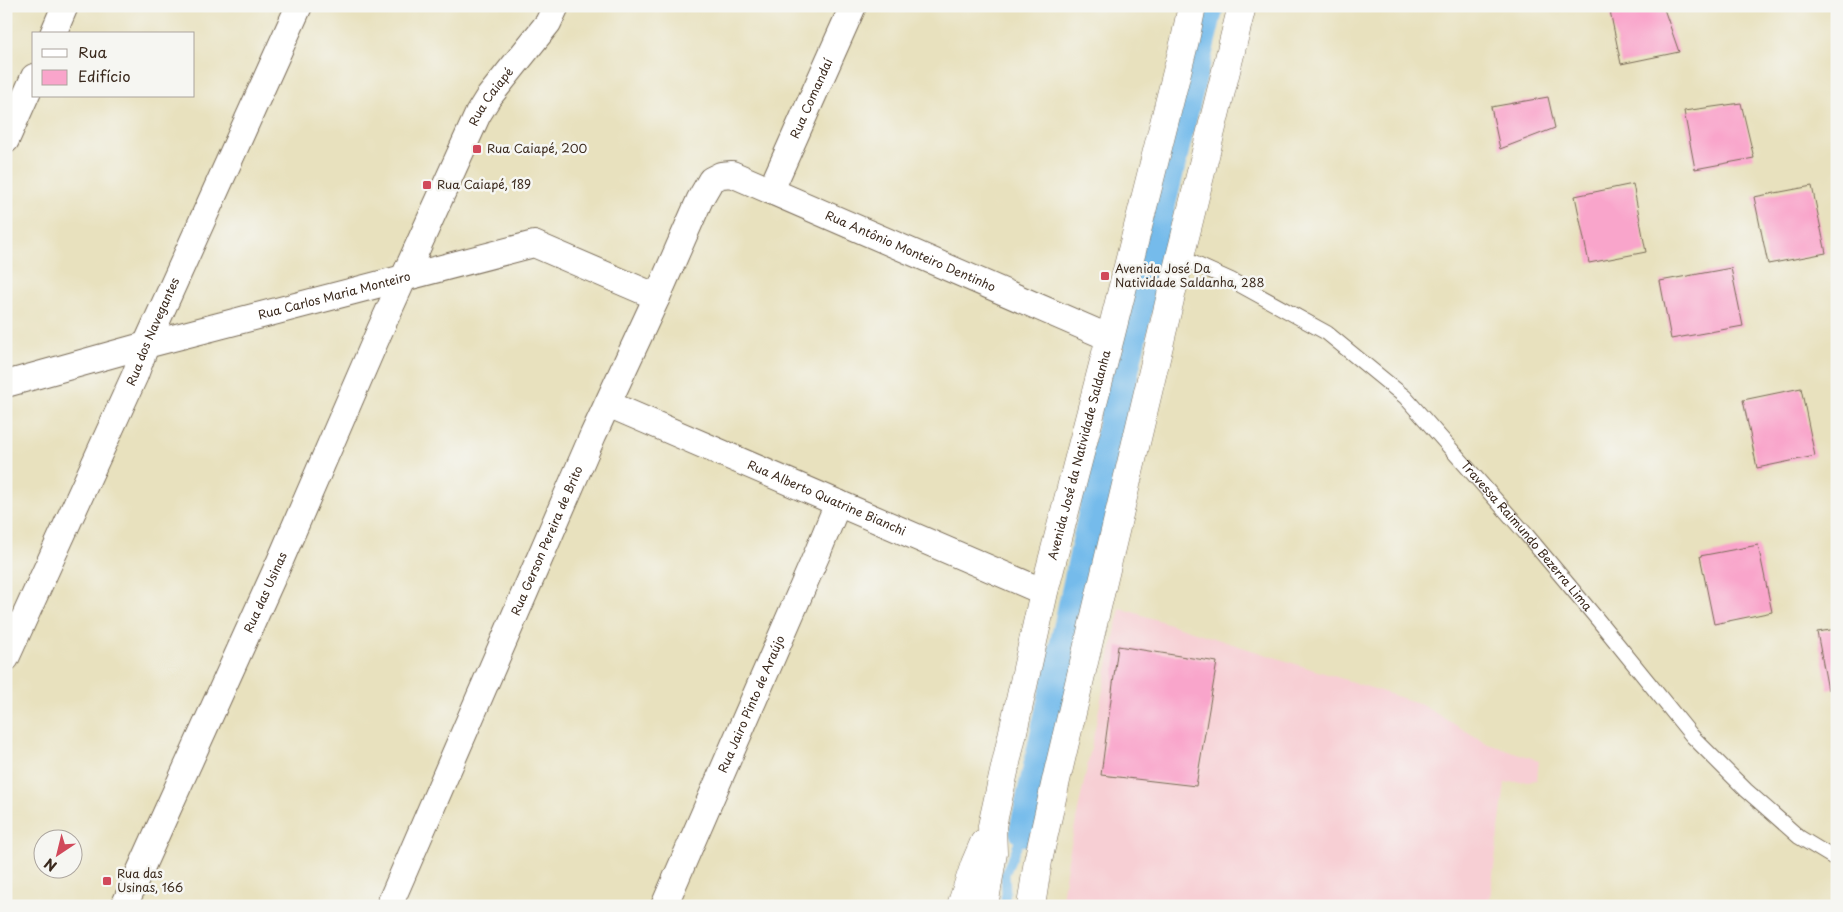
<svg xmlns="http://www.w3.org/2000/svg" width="1843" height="912" font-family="'Playpen Sans',sans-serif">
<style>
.built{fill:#f7cfd4}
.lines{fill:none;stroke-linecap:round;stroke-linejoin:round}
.stream{stroke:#74bbeb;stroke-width:9}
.canal{stroke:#74bbeb;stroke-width:30}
.building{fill:#f9a5cb}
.lane-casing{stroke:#786a56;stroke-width:16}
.street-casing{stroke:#786a56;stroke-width:28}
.secondary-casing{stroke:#786a56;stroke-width:29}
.lane{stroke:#fff;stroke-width:14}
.street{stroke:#fff;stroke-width:26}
.secondary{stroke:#fff;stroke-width:28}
.poi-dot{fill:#d1495b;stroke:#f6f6f2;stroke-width:2}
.labels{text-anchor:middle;stroke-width:5;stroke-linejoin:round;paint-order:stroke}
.street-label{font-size:12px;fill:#3b2a1e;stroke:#f6f6f2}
.poi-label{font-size:12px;fill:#3b2a1e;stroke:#f6f6f2;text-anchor:start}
</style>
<rect width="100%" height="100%" fill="#f6f6f2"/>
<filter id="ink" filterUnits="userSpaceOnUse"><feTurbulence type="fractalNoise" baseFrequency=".02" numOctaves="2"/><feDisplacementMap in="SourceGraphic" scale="10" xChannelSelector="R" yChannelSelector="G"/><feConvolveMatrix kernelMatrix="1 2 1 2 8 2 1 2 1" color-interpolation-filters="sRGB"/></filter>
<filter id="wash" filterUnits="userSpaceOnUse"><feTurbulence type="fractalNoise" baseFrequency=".0096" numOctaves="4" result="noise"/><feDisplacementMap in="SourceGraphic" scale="20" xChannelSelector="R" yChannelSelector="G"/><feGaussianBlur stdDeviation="1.12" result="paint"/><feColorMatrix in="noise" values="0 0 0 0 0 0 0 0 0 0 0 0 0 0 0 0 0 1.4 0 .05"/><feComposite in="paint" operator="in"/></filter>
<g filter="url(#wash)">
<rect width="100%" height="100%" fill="#e8e1be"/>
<path class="built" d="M1120 608 1418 703 1488 744 1539 760 1537 780 1505 783 1489 906H1061L1068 859Z"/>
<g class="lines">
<path class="stream" d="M1004 906 1006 892 1005 874 1024 831"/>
<path class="canal" d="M1024 831 1155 229 1209 6"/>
</g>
<g id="blocks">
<path class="building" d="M1609 6H1663L1679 52 1621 64Z
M1548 97 1555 128 1500 149 1491 107Z
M1741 103 1754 158 1695 169 1684 111Z
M1633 184 1646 252 1589 263 1575 196Z
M1812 186 1826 253 1768 264 1754 197Z
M1731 268 1743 326 1671 339 1660 281Z
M1801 388 1815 456 1757 468 1743 400Z
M1758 545 1772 612 1714 624 1700 556Z
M1837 629V688L1828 690 1817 632Z
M1118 646 1217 662 1196 786 1101 775Z"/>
</g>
</g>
<g filter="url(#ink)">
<use href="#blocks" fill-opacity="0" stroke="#786a56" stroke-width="1"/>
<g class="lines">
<g class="lane-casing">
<g id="lane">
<path id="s1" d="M1180 257 1231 280 1327 333 1405 397 1526 534 1598 620 1692 736 1746 790 1799 837 1837 860"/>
</g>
</g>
<g class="street-casing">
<g id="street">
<path d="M53 34 65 6"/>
<path d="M6 140 34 77"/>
<path id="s2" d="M771 190 853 6"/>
<path id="s3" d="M6 384 146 345 534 244 657 297"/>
<path id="s4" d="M608 404 1044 592"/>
<path id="s5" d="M6 658 135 375 146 345 299 6"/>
<path id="s6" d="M124 906 280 561 380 330 478 114 488 98 548 23 556 6"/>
<path id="s7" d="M389 906 593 435 657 297 700 199 711 180 721 175 732 174 1110 338"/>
<path id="s8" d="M664 906 817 554 838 503"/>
</g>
</g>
<g class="secondary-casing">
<g id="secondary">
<path d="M961 906 975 864 984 843"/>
<path id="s9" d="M984 906 993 853 992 826 1044 592 1110 338 1185 40 1192 6"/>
<path d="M1031 906 1038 861 1057 776 1180 257 1242 6"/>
</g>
</g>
<use href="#lane" class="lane"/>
<use href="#street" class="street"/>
<use href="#secondary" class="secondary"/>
</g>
</g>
<g class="poi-dot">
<rect x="472" y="144" width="10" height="10" rx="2.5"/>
<rect x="422" y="180" width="10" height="10" rx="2.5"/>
<rect x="1100" y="271" width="10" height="10" rx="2.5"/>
<rect x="102" y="876" width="10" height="10" rx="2.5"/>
</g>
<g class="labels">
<g class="street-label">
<text dy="4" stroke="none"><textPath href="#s6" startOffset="889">Rua Caiapé</textPath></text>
<text dy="4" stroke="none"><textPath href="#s2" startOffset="100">Rua Comandaí</textPath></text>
<text dy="4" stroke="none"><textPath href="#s7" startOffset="1011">Rua Antônio Monteiro Dentinho</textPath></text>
<text dy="4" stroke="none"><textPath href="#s3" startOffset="340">Rua Carlos Maria Monteiro</textPath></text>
<text dy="4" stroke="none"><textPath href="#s5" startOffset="358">Rua dos Navegantes</textPath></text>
<text dy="4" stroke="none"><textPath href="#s9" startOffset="462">Avenida José da Natividade Saldanha</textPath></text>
<text dy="4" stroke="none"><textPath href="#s4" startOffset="238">Rua Alberto Quatrine Bianchi</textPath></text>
<text dy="4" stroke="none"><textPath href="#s1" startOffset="451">Travessa Raimundo Bezerra Lima</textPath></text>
<text dy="4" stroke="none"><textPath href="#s7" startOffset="398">Rua Gerson Pereira de Brito</textPath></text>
<text dy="4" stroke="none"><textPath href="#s6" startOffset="344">Rua das Usinas</textPath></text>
<text dy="4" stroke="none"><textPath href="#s8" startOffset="220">Rua Jairo Pinto de Araújo</textPath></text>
</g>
<g class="poi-label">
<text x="487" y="153">Rua Caiapé, 200</text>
<text x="437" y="189">Rua Caiapé, 189</text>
<text x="1115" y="273">Avenida José Da<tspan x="1115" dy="14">Natividade Saldanha, 288</tspan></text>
<text x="117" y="878">Rua das<tspan x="117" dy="14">Usinas, 166</tspan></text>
</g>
</g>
<rect width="1843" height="912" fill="none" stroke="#f6f6f2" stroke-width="25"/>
<rect x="32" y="32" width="162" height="65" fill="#f6f6f2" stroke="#aba49d"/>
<rect x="42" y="49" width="25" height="8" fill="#ffffff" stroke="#aba49d"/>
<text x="78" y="58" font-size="15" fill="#3b2a1e">Rua</text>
<rect x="42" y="70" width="25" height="15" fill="#f9a5cb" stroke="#aba49d"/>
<text x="78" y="82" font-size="15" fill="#3b2a1e">Edifício</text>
<g transform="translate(58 854) rotate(215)"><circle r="24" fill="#f6f6f2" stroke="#aba49d"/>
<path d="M0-4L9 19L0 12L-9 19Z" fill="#d1495b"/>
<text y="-8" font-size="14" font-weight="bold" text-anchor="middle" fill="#3b2a1e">N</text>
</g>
</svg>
